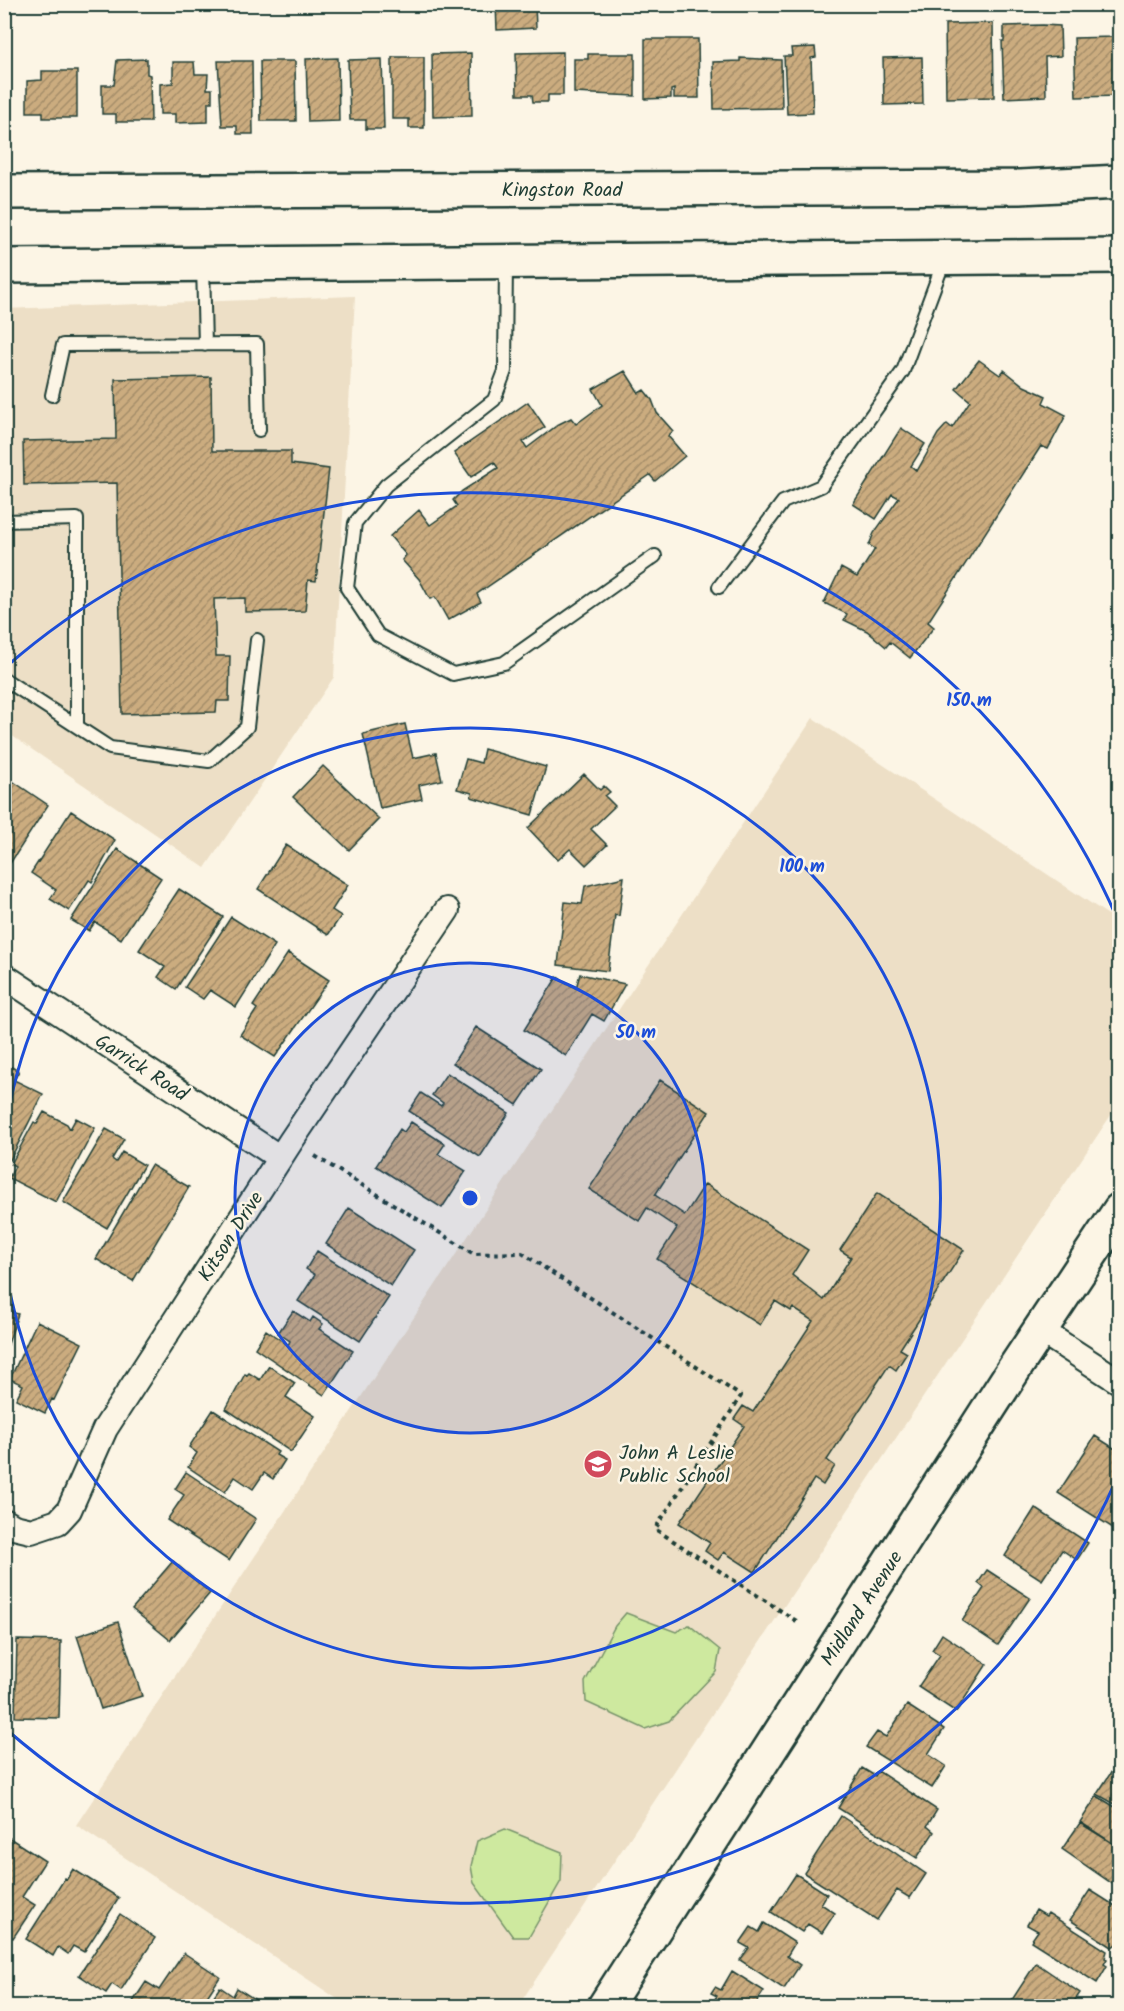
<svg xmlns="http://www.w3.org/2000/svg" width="1124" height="2011" font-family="Kalam,sans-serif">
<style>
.built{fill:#eddfc6}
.park{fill:#cee99f;stroke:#76936a;stroke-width:1.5}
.building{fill:url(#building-hatch);stroke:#1f3d34;stroke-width:1.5}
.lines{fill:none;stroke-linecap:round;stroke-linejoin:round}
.service-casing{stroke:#1f3d34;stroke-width:16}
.minor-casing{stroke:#1f3d34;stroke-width:28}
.secondary-casing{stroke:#1f3d34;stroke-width:38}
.primary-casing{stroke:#1f3d34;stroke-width:38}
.path{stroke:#1f3d34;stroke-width:4;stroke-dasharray:4.5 4.5;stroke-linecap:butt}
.service{stroke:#fcf5e5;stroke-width:12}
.minor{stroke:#fcf5e5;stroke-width:24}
.secondary{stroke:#fcf5e5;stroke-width:33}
.primary{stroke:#fcf5e5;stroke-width:33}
.ring{fill:none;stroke:#1d4ed8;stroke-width:3}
.labels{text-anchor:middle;stroke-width:5;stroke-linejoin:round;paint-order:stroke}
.street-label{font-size:20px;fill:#1f3d34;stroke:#fcf5e5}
.poi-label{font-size:20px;fill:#1f3d34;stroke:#fcf5e5;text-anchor:start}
.centre{fill:#1d4ed8;stroke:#fcf5e5;stroke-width:3}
.ring-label{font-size:18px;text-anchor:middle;font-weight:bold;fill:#1d4ed8;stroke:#fcf5e5;stroke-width:5;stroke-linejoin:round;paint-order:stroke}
</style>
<defs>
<pattern id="building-hatch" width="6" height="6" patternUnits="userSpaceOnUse" patternTransform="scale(1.5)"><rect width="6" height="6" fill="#cbac7f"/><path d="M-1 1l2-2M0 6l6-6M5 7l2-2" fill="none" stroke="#a48d69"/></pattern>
</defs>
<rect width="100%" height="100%" fill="#fcf5e5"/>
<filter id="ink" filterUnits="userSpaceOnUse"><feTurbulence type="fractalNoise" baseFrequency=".0167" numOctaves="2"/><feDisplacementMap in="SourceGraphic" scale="12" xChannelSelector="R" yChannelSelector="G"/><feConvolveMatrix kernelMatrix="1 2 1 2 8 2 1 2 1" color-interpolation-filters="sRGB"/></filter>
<g filter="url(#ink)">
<path class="built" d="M355 296 334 677 205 868 5 731 4 309Z
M813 718 1119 922V1103L518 2006H348L76 1825Z"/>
<path class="park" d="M626 1613 676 1632 689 1625 720 1650 716 1672 669 1721 645 1729 586 1702 585 1682 615 1626Z
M505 1829 562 1852 561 1881 529 1937H513L474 1883 471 1866 477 1841Z"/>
<path class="building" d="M496 4H535L536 28 497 30Z
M993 23 994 97 946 98 945 24Z
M1113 24H1120L1119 96 1076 97 1074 38 1114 37Z
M1043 25 1060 26 1061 56 1045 57 1046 96 1004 98 1002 41H1004V26Z
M645 39H698L699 98H674V89L671 90V98L645 99Z
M815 47 816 57 811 58 813 113 787 114 784 56H792L791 48Z
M563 52V95H548V102H533L532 95H517L516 53Z
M471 53 472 116 433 117 432 54Z
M588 54H635V96L574 93V59H588Z
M392 57H424V128H409V119H392Z
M922 57 923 104 884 105 883 58Z
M338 58 339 121 308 122 306 59Z
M740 58 781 60 782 108 714 109 713 62 740 61Z
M147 59V74L150 75 151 122H116V114H102V85H114L117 60Z
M382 59 384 129H366V120H350L348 60Z
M218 61H252L253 134H237V126H222Z
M260 61H295L296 121H261Z
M173 62H194L195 74H208L207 89H212V102H208V122L175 123V114H160V84L173 83Z
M42 71H77V118H43V112H27V81L42 80Z
M979 360 1000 375 1004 370 1024 386 1046 396 1043 403 1066 415 1048 449 1041 446 928 622 934 627 910 658 890 642 886 647 867 631 844 620 847 614 824 603 841 568 857 577 875 549 869 545 874 533 899 498 892 494 876 519 853 504 901 428 925 444 911 466 917 471 938 434 947 424 952 428 970 401 956 389Z
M625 371 639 393 644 390 652 400 657 413 673 431 668 436 685 456 655 481 650 475 477 594 481 602 448 620 435 597 430 599 419 579 402 560 406 555 390 536 419 510 430 525 457 506 453 500 462 491 498 468 494 462 471 477 454 453 528 402 545 427 523 442 527 448 559 424 571 418 576 424 602 405 593 389Z
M211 377 212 451H291V464L329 469 316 581 308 580 305 611 245 612V598L214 599 216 656H230L229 701H217L216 712 122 714 117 483 24 485 23 441 116 439 115 379Z
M405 724 413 758 436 753 442 780 419 785 422 799 380 808 363 734Z
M484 749 546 767 532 815 471 797 472 793 457 789 466 759 481 763Z
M323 766 379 819 349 850 293 797Z
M584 774 600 790 604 786 610 792 605 796 615 806 591 829 607 845 586 865 570 849 558 860 528 828Z
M5 776 48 805 9 865 4 862Z
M71 811 115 840 92 882 89 880 69 911 50 899 56 890 31 873Z
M286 845 348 885 332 910 341 916 328 935 258 889Z
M117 849 161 878 121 939 95 922 89 931 71 920Z
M624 877 619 916 615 915 608 971 558 965 565 902 582 904 585 886Z
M179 889 223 917 176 989 158 977 165 967 139 950Z
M231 917 275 945 236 1007 210 990 203 999 185 987Z
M288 953 329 980 275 1057 240 1035 257 1009 253 1006Z
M580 974 625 984 604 1021 592 1014 566 1056 524 1030 557 977 576 988Z
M476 1027 541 1069 517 1105 453 1063Z
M4 1063 19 1071 14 1080 43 1094 10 1160 4 1158Z
M447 1073 509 1113 480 1157 409 1111 421 1093 441 1106 443 1103 432 1095Z
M660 1080 709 1112 655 1195 685 1215 705 1184 808 1250 792 1275 824 1300 851 1257 840 1250 877 1193 964 1250 900 1349 907 1353 896 1370 889 1365 827 1460 835 1466 823 1485 814 1479 755 1572 724 1552 718 1560 705 1551 710 1543 679 1523 744 1426 734 1419 743 1406 753 1412 813 1321 793 1308 791 1311 775 1301 760 1325 657 1259 677 1228 647 1208 639 1221 589 1189Z
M44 1112 67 1124 70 1129 76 1118 95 1128 56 1202 9 1178 15 1166 11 1164 34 1122 37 1124Z
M411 1122 445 1144 438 1154 466 1171 442 1208 376 1166 400 1129 404 1132Z
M106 1129 124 1139 112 1159 116 1162 122 1152 144 1165 107 1228 63 1202Z
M151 1165 189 1187 133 1281 96 1259Z
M349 1208 414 1250 391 1286 326 1244Z
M317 1251 389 1297 360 1341 298 1301 315 1275 306 1269Z
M4 1310 18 1314 4 1356Z
M293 1311 310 1322 313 1317 323 1324 319 1329 353 1351 324 1395 255 1348 266 1330 288 1345 290 1341 278 1333Z
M37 1321 82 1343 54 1400 52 1399 45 1413 16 1399 23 1385 10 1379Z
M269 1366 295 1383 286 1397 315 1416 291 1452 226 1409 245 1374 247 1375 249 1373 260 1380Z
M213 1410 278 1452 276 1455 285 1460 273 1479 264 1473 253 1489 235 1477 225 1492 188 1467 197 1453 189 1447Z
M1095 1436 1120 1452V1524L1116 1530 1058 1493Z
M186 1472 256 1519 229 1561 167 1520 184 1495 175 1489Z
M1035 1508 1088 1543 1077 1560 1062 1550 1042 1580 1005 1556Z
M173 1561 210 1593 170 1640 132 1609Z
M987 1570 1030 1598 998 1645 962 1621 984 1588 978 1583Z
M118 1622 142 1696 101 1709 77 1636Z
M942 1634 987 1664 956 1712 918 1687 940 1655 932 1650Z
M4 1636H10L8 1714H4Z
M17 1640 61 1641 59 1718 15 1717Z
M907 1705 944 1729 928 1754 946 1766 932 1788 866 1747 877 1732 886 1737Z
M862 1768 875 1776 878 1771 937 1810 927 1826 934 1832 917 1858 838 1808Z
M1114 1768 1120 1771V1807L1097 1794Z
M1097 1796 1120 1810V1848L1080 1822Z
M841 1816 926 1874 910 1898 897 1890 877 1920 804 1873Z
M1080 1823 1120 1848V1889L1062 1849Z
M8 1837 45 1861 22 1897 35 1905 13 1938 4 1933V1843Z
M73 1869 119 1898 84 1952 73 1946 68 1954 58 1947 53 1956 26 1939 65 1878 67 1879Z
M796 1874 827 1894 821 1904 835 1913 822 1933 808 1924 802 1932 771 1912Z
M1090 1890 1120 1909V1941L1112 1947 1070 1920Z
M1036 1910 1046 1916 1048 1913 1107 1951 1105 1958 1107 1959 1104 1964 1107 1966 1097 1983 1031 1941 1038 1931 1027 1925Z
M120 1914 155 1938 121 1990 112 1984 106 1993 79 1975Z
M764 1923 795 1943 787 1956 800 1965 784 1989 740 1960 749 1948 740 1943 751 1927 759 1932Z
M184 1953 220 1977 201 2006H130L146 1982 159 1990Z
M1036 1963 1080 1993 1071 2006H1008Z
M732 1971 764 1991 754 2006H710L717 1996 711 1993 715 1987 721 1990Z
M220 1987 233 1996 237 1988 265 2006H207Z"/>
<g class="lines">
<g class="service-casing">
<path id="service" d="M506 262 505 371 494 400 386 485 355 523 347 588 378 635 453 674 504 663 655 556
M203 265 205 345
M52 395 63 345 257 344 259 430
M4 521 77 519V726
M719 587 783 502 821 486 903 371 945 258
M4 679 110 748 209 761 247 727 257 640"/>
</g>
<g class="minor-casing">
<path id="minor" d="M4 976 280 1158
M1040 1330 1120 1382
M4 1521 14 1527 31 1531 58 1522 69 1510 105 1429 291 1141 447 910"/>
</g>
<g class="secondary-casing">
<path id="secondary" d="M605 2006 1016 1366 1120 1210"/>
</g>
<g class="primary-casing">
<path id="primary" d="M4 192 1020 187 1120 182
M4 266 1120 256"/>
</g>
<path class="path" d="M315 1156 474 1254 522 1253 741 1396 655 1529 798 1622"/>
<use href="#service" class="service"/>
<use href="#minor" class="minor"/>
<use href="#secondary" class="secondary"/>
<use href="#primary" class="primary"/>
</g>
</g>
<circle cx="470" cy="1198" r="235" fill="#1d4ed8" fill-opacity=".12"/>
<g class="ring">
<circle cx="470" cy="1198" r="235"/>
<path d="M5 1133A470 470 0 1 1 5 1263"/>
<path d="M1119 1473A705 705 0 0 1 7 1730M7 666A705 705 0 0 1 1119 923"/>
</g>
<defs>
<g id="school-disc" transform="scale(1.5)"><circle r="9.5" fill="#d1495b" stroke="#fcf5e5"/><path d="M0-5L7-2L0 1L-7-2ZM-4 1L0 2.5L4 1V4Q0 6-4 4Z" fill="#fff"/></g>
</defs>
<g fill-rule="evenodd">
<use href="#school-disc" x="598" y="1464"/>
</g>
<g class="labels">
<g class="street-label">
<text x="562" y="196">Kingston Road</text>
<text transform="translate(142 1067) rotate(33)" y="7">Garrick Road</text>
<text transform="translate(230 1236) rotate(-57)" y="7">Kitson Drive</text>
<text transform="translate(861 1608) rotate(-57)" y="7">Midland Avenue</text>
</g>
<g class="poi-label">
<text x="619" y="1459">John A Leslie<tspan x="619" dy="23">Public School</tspan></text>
</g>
</g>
<circle cx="470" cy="1198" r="9" class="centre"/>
<g class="ring-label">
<text x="969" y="706">150 m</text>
<text x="802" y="872">100 m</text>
<text x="636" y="1038">50 m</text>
</g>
<rect width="1124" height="2011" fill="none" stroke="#fcf5e5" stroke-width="24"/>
<rect x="12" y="12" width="1100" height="1987" fill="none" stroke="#1f3d34" stroke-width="2" filter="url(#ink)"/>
</svg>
